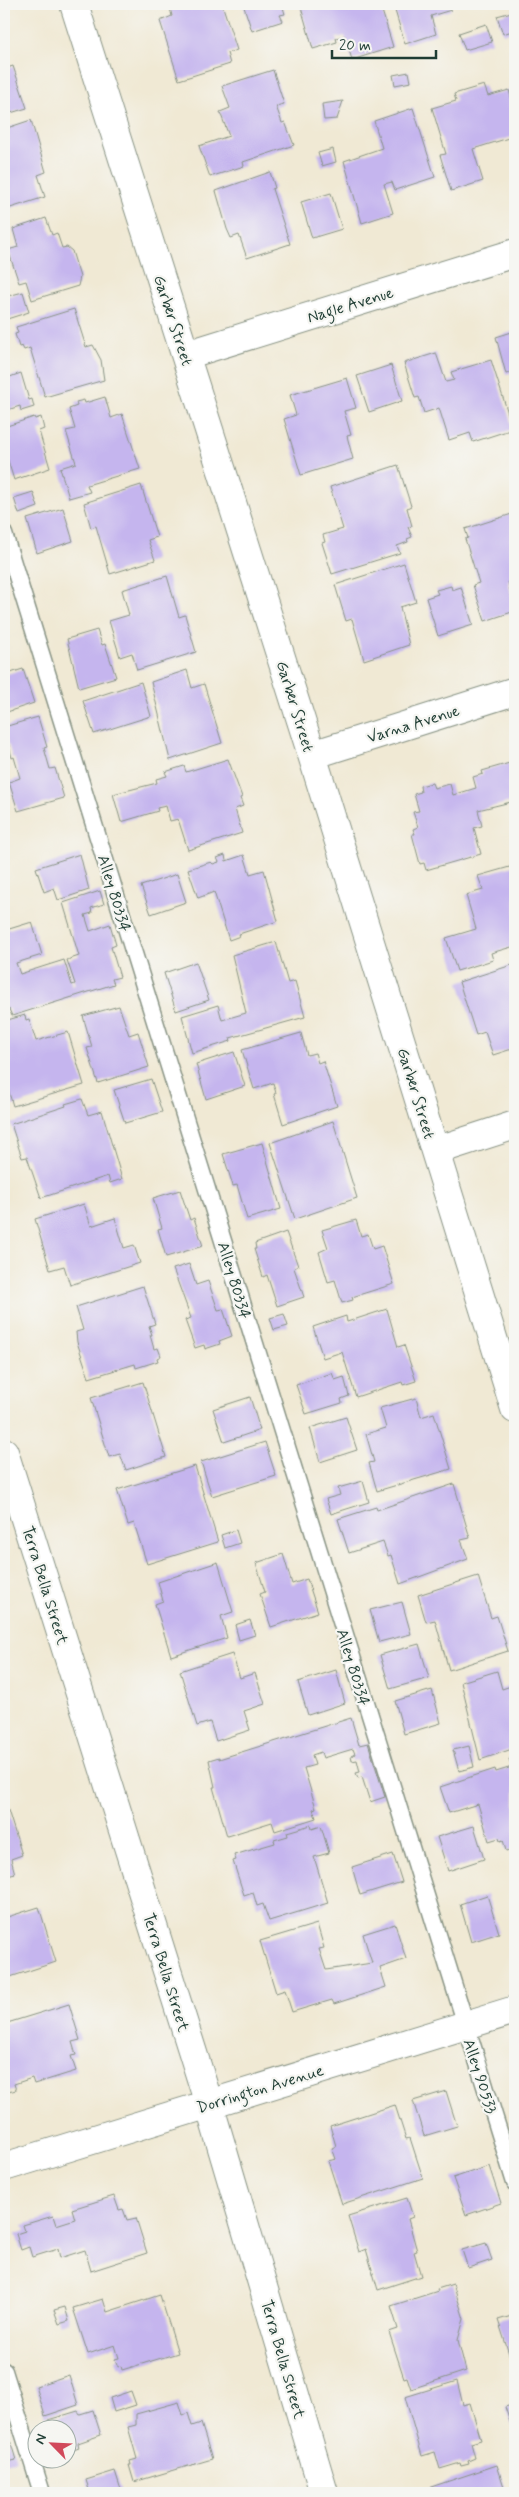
<svg xmlns="http://www.w3.org/2000/svg" width="519" height="2497" font-family="Mynerve,sans-serif">
<style>
.building{fill:#c5b5ee}
.lines{fill:none;stroke-linecap:round;stroke-linejoin:round}
.service-casing{stroke:#889384;stroke-width:19}
.minor-casing{stroke:#889384;stroke-width:30}
.secondary-casing{stroke:#889384;stroke-width:30}
.service{stroke:#fff;stroke-width:16}
.minor{stroke:#fff;stroke-width:28}
.secondary{stroke:#fff;stroke-width:28}
.labels{text-anchor:middle;stroke-width:4.5;stroke-linejoin:round;paint-order:stroke}
.street-label{font-size:16px;fill:#1f3d34;stroke:#f6f6f2}
</style>
<rect width="100%" height="100%" fill="#f6f6f2"/>
<filter id="ink" filterUnits="userSpaceOnUse"><feTurbulence type="fractalNoise" baseFrequency=".02" numOctaves="2"/><feDisplacementMap in="SourceGraphic" scale="10" xChannelSelector="R" yChannelSelector="G"/><feConvolveMatrix kernelMatrix="1 2 1 2 8 2 1 2 1" color-interpolation-filters="sRGB"/></filter>
<filter id="wash" filterUnits="userSpaceOnUse"><feTurbulence type="fractalNoise" baseFrequency=".0096" numOctaves="4" result="noise"/><feDisplacementMap in="SourceGraphic" scale="20" xChannelSelector="R" yChannelSelector="G"/><feGaussianBlur stdDeviation="1.12" result="paint"/><feColorMatrix in="noise" values="0 0 0 0 0 0 0 0 0 0 0 0 0 0 0 0 0 1.4 0 .05"/><feComposite in="paint" operator="in"/></filter>
<g filter="url(#wash)">
<rect width="100%" height="100%" fill="#f0e9d4"/>
<g id="blocks">
<path class="building" d="M169 4H222L237 50 227 53 230 64 179 80 160 21 172 16Z
M243 4H282L285 14 280 15 283 21 252 31Z
M300 4H380L393 47 352 60 345 36 336 38 337 42 313 49Z
M393 4H449L451 10 431 16 436 34 405 44Z
M515 11V30L503 34 497 16Z
M486 24 492 42 465 50 459 33Z
M4 57 7 68 13 66 27 108 4 115Z
M273 70 284 104 276 106 282 123 285 122 294 145 243 162 244 166 210 177 199 146 229 136 220 112 230 108 222 86Z
M409 72 411 82 395 85 393 75Z
M484 85 488 96 509 90 515 111V136L473 149 483 181 451 191 440 155 446 154 432 108 456 101 454 94Z
M343 101 337 119 324 120 322 104Z
M413 108 435 177 395 190 392 182 384 184 393 213 362 223 344 161 382 148 374 121Z
M31 120 46 172 38 175 45 197 4 210V129Z
M333 149 336 162 322 166 318 153Z
M270 172 275 188 272 189 290 244 247 258 239 235 231 238 227 229 216 191Z
M331 193 342 229 312 238 301 202Z
M46 218 52 235 57 233 62 248 67 247 72 251 80 277 78 286 32 300 26 281 19 283 8 250 18 247 13 229Z
M23 292 29 312 4 320V297Z
M74 309 86 347 93 345 101 360 104 380 45 397 30 348 24 350 22 346 19 347 15 334 18 333 16 327Z
M515 331V376L514 372 506 374 496 337Z
M436 353 446 382 454 380 451 372 491 360 513 429 473 442 470 433 449 440 439 408 424 413 419 397 415 398 404 363Z
M391 365 402 401 369 412 357 376Z
M21 373 29 400 32 399 34 407 21 411 20 406 4 411V379Z
M347 378 356 408 344 411 351 435 347 436 353 459 301 475 284 419 296 415 290 395Z
M105 397 111 418 122 414 140 469 87 485 90 492 69 498 60 468 76 463 66 431 75 429 69 409 77 406 76 402 84 400 85 403Z
M34 417 35 419 41 417 44 429 39 431 50 468 14 480 4 448V427Z
M398 465 411 506 407 508 412 526 408 527 412 537 407 539 408 542 397 546 400 553 332 574 322 543 325 542 323 535 343 529 330 487Z
M141 485 157 537 148 540 155 560 110 574 96 526 91 528 84 503Z
M33 492 38 507 19 514 14 498Z
M63 508 73 541 37 553 27 519Z
M515 513V578L508 581 515 611 485 621 473 585 479 583 465 539 468 538 465 529Z
M404 563 416 602 400 607 409 645 364 660 352 619 346 621 335 585Z
M167 576 179 617 185 615 196 652 137 670 132 653 120 657 109 621 129 615 122 590Z
M451 586 452 590 461 587 473 625 438 636 426 598 438 594 436 590Z
M97 630 102 645 105 644 116 677 79 688 67 639Z
M23 669 34 703 4 713V675Z
M187 670 192 688 204 684 222 743 170 760 151 682Z
M141 682 151 716 94 734 83 701Z
M38 717 47 747 44 748 50 769 55 768 64 798 18 811 9 782 20 778 14 757 12 758 4 727Z
M228 759 242 797 240 798 243 806 235 809 242 833 188 850 178 819 170 821 166 806 157 808 158 811 121 822 113 794 157 783 156 779 167 776 165 772 184 766 186 772Z
M513 762 515 764V801L478 810 482 826 474 828 481 854 426 870 424 863 420 864 412 834H415L413 829 418 827 413 812 419 811 414 794 421 792 420 786 432 783 434 788 450 784 453 795 476 788 473 777 483 774 482 771Z
M80 854 89 890 58 900 54 888 44 892 36 868Z
M225 855 226 861 244 855 250 874 264 870 278 921 239 934 240 936 229 940 214 892 198 898 188 869 211 862 213 864 219 862 217 858Z
M513 866 515 873V946L491 953 493 960 457 971 446 938 476 929 466 895 483 890 478 876Z
M177 874 186 902 151 914 141 886Z
M100 891 104 904 91 908 92 913 85 915 90 931 110 924 116 945 111 947 120 977 112 979 114 984 12 1016 9 1009 4 1010V923L6 930 32 922 42 955 16 963 20 974 64 960 72 985 75 984 67 960 79 956 63 903Z
M276 942 288 983 295 981 305 1017 230 1038 231 1041 192 1053 182 1016 218 1005 222 1020 246 1013 232 955Z
M196 962 209 1000 176 1011 164 973Z
M515 964V1048L493 1055 485 1032 476 1035 459 982Z
M119 1006 129 1035 138 1032 149 1067 98 1083 87 1048 92 1047 83 1016Z
M25 1015 26 1020 29 1019 36 1041 68 1032 84 1085 13 1106 7 1086H4V1021Z
M301 1033 307 1055 315 1053 318 1063 323 1061 337 1106 283 1124 274 1094 276 1093 273 1083 254 1089 242 1050Z
M234 1052 245 1086 206 1099 196 1064Z
M151 1079 162 1112 125 1123 114 1090Z
M82 1099 88 1115 102 1111 122 1179 110 1183 108 1176 41 1198 27 1157 22 1158 11 1124 66 1106 65 1104Z
M333 1121 357 1198 295 1219 270 1143Z
M262 1143 281 1209 247 1219 237 1185 233 1186 223 1154Z
M180 1190 190 1220 194 1218 203 1246 166 1257 158 1229 162 1228 153 1198Z
M84 1204 91 1226 115 1218 124 1248 134 1245 140 1263 70 1285 64 1266 50 1270 35 1219Z
M356 1220 361 1236 368 1234 373 1249 382 1246 394 1284 352 1297 353 1300 342 1303 335 1280 328 1282 319 1252 328 1248 322 1230Z
M286 1232 298 1266 294 1268 304 1297 277 1306 267 1275 263 1277 254 1249H256L255 1243Z
M189 1264 196 1285 208 1281 218 1310 223 1309 232 1336 219 1341 220 1344 205 1349 204 1345 195 1348 185 1320 191 1318 173 1269Z
M143 1286 155 1324 149 1326 152 1335H150L154 1349 158 1348 161 1356 157 1358 158 1361 136 1368 135 1364 89 1378 77 1342 76 1332 83 1330 76 1307Z
M387 1309 398 1347 404 1345 416 1381 403 1385 402 1382 356 1397 342 1352 323 1358 313 1327 346 1316 347 1322Z
M284 1314 288 1326 274 1330 270 1318Z
M332 1373 335 1380 344 1377 349 1396 341 1399 342 1403 306 1414 296 1385Z
M143 1382 166 1457 126 1470 120 1454 109 1457 91 1398Z
M250 1397 260 1430 224 1442 213 1409Z
M416 1398 421 1417 434 1413 451 1469 377 1491 369 1463 374 1462 366 1434 386 1428 380 1408Z
M346 1417 357 1450 320 1462 310 1428Z
M265 1442 276 1476 212 1496 201 1462Z
M195 1466 218 1542 147 1564 134 1523 128 1525 117 1490Z
M363 1481 369 1502 331 1514 326 1499 340 1495 338 1488Z
M454 1484 470 1538 461 1540 468 1559 400 1584 391 1555 388 1556 383 1542 349 1553 338 1519 376 1507 377 1510Z
M236 1530 240 1543 225 1548 221 1535Z
M283 1554 292 1584 307 1579 318 1612 271 1627 260 1594 265 1592 256 1563Z
M218 1562 233 1612 221 1616 227 1638 171 1656 155 1604 163 1601 158 1582Z
M478 1576 491 1618 497 1616 508 1651 449 1670 435 1620 426 1622 418 1595Z
M402 1602 411 1634 379 1642 370 1610Z
M250 1620 255 1635 239 1640 235 1625Z
M419 1644 429 1678 390 1689 380 1655Z
M232 1654 240 1678 255 1673 265 1704 244 1711 250 1730 216 1741 210 1722 197 1726 180 1671Z
M336 1670 345 1703 308 1715 298 1682Z
M497 1671 502 1689 514 1685 515 1689V1748L480 1760 461 1682Z
M432 1690 441 1723 404 1734 395 1701Z
M351 1718 359 1745 368 1743 385 1797 370 1802 362 1777 358 1778 356 1773 360 1772 357 1760 352 1761 351 1756 355 1754 353 1749 323 1758 321 1752 312 1755 315 1765 304 1768 316 1808 313 1809 316 1818 275 1831 272 1822 227 1836 213 1787H215L209 1760 219 1757V1759Z
M469 1746 474 1767 459 1771 453 1750Z
M515 1757V1848L506 1851 503 1840 500 1841 499 1838 489 1841 478 1804 449 1813 440 1787 495 1769 496 1772 512 1767 509 1759Z
M7 1807 22 1855 11 1859 15 1874 4 1877V1808Z
M311 1825 312 1829 321 1826 329 1853 314 1857 328 1903 269 1921 263 1904 257 1906 253 1892 244 1895 233 1861 236 1860 234 1855 275 1843 274 1840 288 1836 287 1832Z
M474 1826 484 1859 448 1871 437 1837Z
M393 1854 402 1882 360 1895 352 1867Z
M487 1895 499 1933 471 1942 460 1904Z
M39 1907 56 1962 4 1979V1918Z
M317 1924 324 1948 319 1949 326 1970 372 1963 363 1934 395 1924 406 1959 380 1968 386 1987 334 2004 332 2000 292 2012 285 1990 276 1993 260 1941Z
M69 2004 80 2040 72 2042 76 2055 71 2056 76 2071 34 2084 32 2078 14 2084 16 2090 4 2093V2024Z
M446 2091 457 2126 424 2136 413 2101Z
M395 2105 406 2139 410 2138 423 2178 342 2204 328 2161 336 2159 332 2148 336 2146 330 2126Z
M489 2166 501 2203 466 2215 453 2178Z
M114 2196 119 2210 123 2209 127 2220 136 2218 147 2253 91 2271 85 2250 60 2258 58 2249 32 2257 29 2247 21 2250 16 2234 25 2231 23 2225 53 2216 56 2225 75 2219 72 2209Z
M407 2198 413 2217 408 2219 417 2251 414 2252 421 2276 378 2290 366 2249 359 2252 348 2216Z
M486 2243 492 2260 468 2268 462 2250Z
M453 2284 464 2319 458 2340 466 2371 411 2389 407 2377 404 2378 389 2332 398 2329 391 2306 438 2291 437 2289Z
M160 2295 178 2353 122 2370 121 2366 118 2367 115 2359 119 2358 115 2345 88 2354 73 2308 103 2299 107 2312Z
M65 2307 69 2321 59 2324 54 2310Z
M515 2315V2355L510 2357 498 2320Z
M69 2375 78 2405 45 2416 36 2386Z
M457 2381 463 2405 470 2403 481 2440 471 2443 475 2458 468 2461 469 2464 461 2466 460 2463 440 2469 435 2452 422 2456 405 2397Z
M131 2391 136 2405 114 2412 110 2398Z
M179 2402 183 2415 188 2413 192 2426 201 2423 212 2459 134 2482 129 2465H131L130 2461 137 2459 128 2427 136 2425V2414Z
M515 2404V2437L505 2407Z
M93 2410 101 2435 78 2443 79 2448 68 2452V2430H50L48 2420 78 2411 80 2414Z
M10 2440 16 2460 4 2463V2442Z
M497 2465 506 2493H430L428 2488Z
M115 2471 122 2493H90L86 2480Z"/>
</g>
</g>
<g filter="url(#ink)">
<use href="#blocks" fill-opacity="0" stroke="#889384" stroke-width="1"/>
<g class="lines">
<g class="service-casing">
<path id="service" d="M4 534 515 2183
M4 2371 42 2493"/>
</g>
<g class="minor-casing">
<path id="minor" d="M74 4 312 755 515 1409
M186 355 515 253
M312 755 515 691
M435 1151 515 1125
M4 2167 515 2010"/>
</g>
<g class="secondary-casing">
<path id="secondary" d="M4 1452 209 2104 324 2493"/>
</g>
<use href="#service" class="service"/>
<use href="#minor" class="minor"/>
<use href="#secondary" class="secondary"/>
</g>
</g>
<g class="labels">
<g class="street-label">
<text transform="translate(350 304) rotate(-17)" y="6">Nagle Avenue</text>
<text transform="translate(174 320) rotate(72)" y="6">Garber Street</text>
<text transform="translate(296 706) rotate(73)" y="6">Garber Street</text>
<text transform="translate(413 723) rotate(-17)" y="6">Varna Avenue</text>
<text transform="translate(115 893) rotate(73)" y="6">Alley 80334</text>
<text transform="translate(417 1093) rotate(73)" y="6">Garber Street</text>
<text transform="translate(235 1280) rotate(73)" y="6">Alley 80334</text>
<text transform="translate(46 1585) rotate(73)" y="6">Terra Bella Street</text>
<text transform="translate(354 1667) rotate(73)" y="6">Alley 80334</text>
<text transform="translate(167 1972) rotate(73)" y="6">Terra Bella Street</text>
<text transform="translate(481 2076) rotate(72)" y="6">Alley 90533</text>
<text transform="translate(260 2088) rotate(-17)" y="6">Dorrington Avenue</text>
<text transform="translate(284 2359) rotate(74)" y="6">Terra Bella Street</text>
</g>
</g>
<rect width="519" height="2497" fill="none" stroke="#f6f6f2" stroke-width="20"/>
<g transform="translate(52 2444) rotate(294)"><circle r="24" fill="#f6f6f2" stroke="#a0aca6"/>
<path d="M0-4L9 19L0 12L-9 19Z" fill="#d1495b"/>
<text y="-8" font-size="14" font-weight="bold" text-anchor="middle" fill="#1f3d34">N</text>
</g>
<path d="M332 50v8h104v-8" fill="none" stroke="#1f3d34" stroke-width="2.5"/>
<text x="339" y="50" font-size="15" fill="#1f3d34" stroke="#f6f6f2" stroke-width="4" paint-order="stroke">20 m</text>
</svg>
